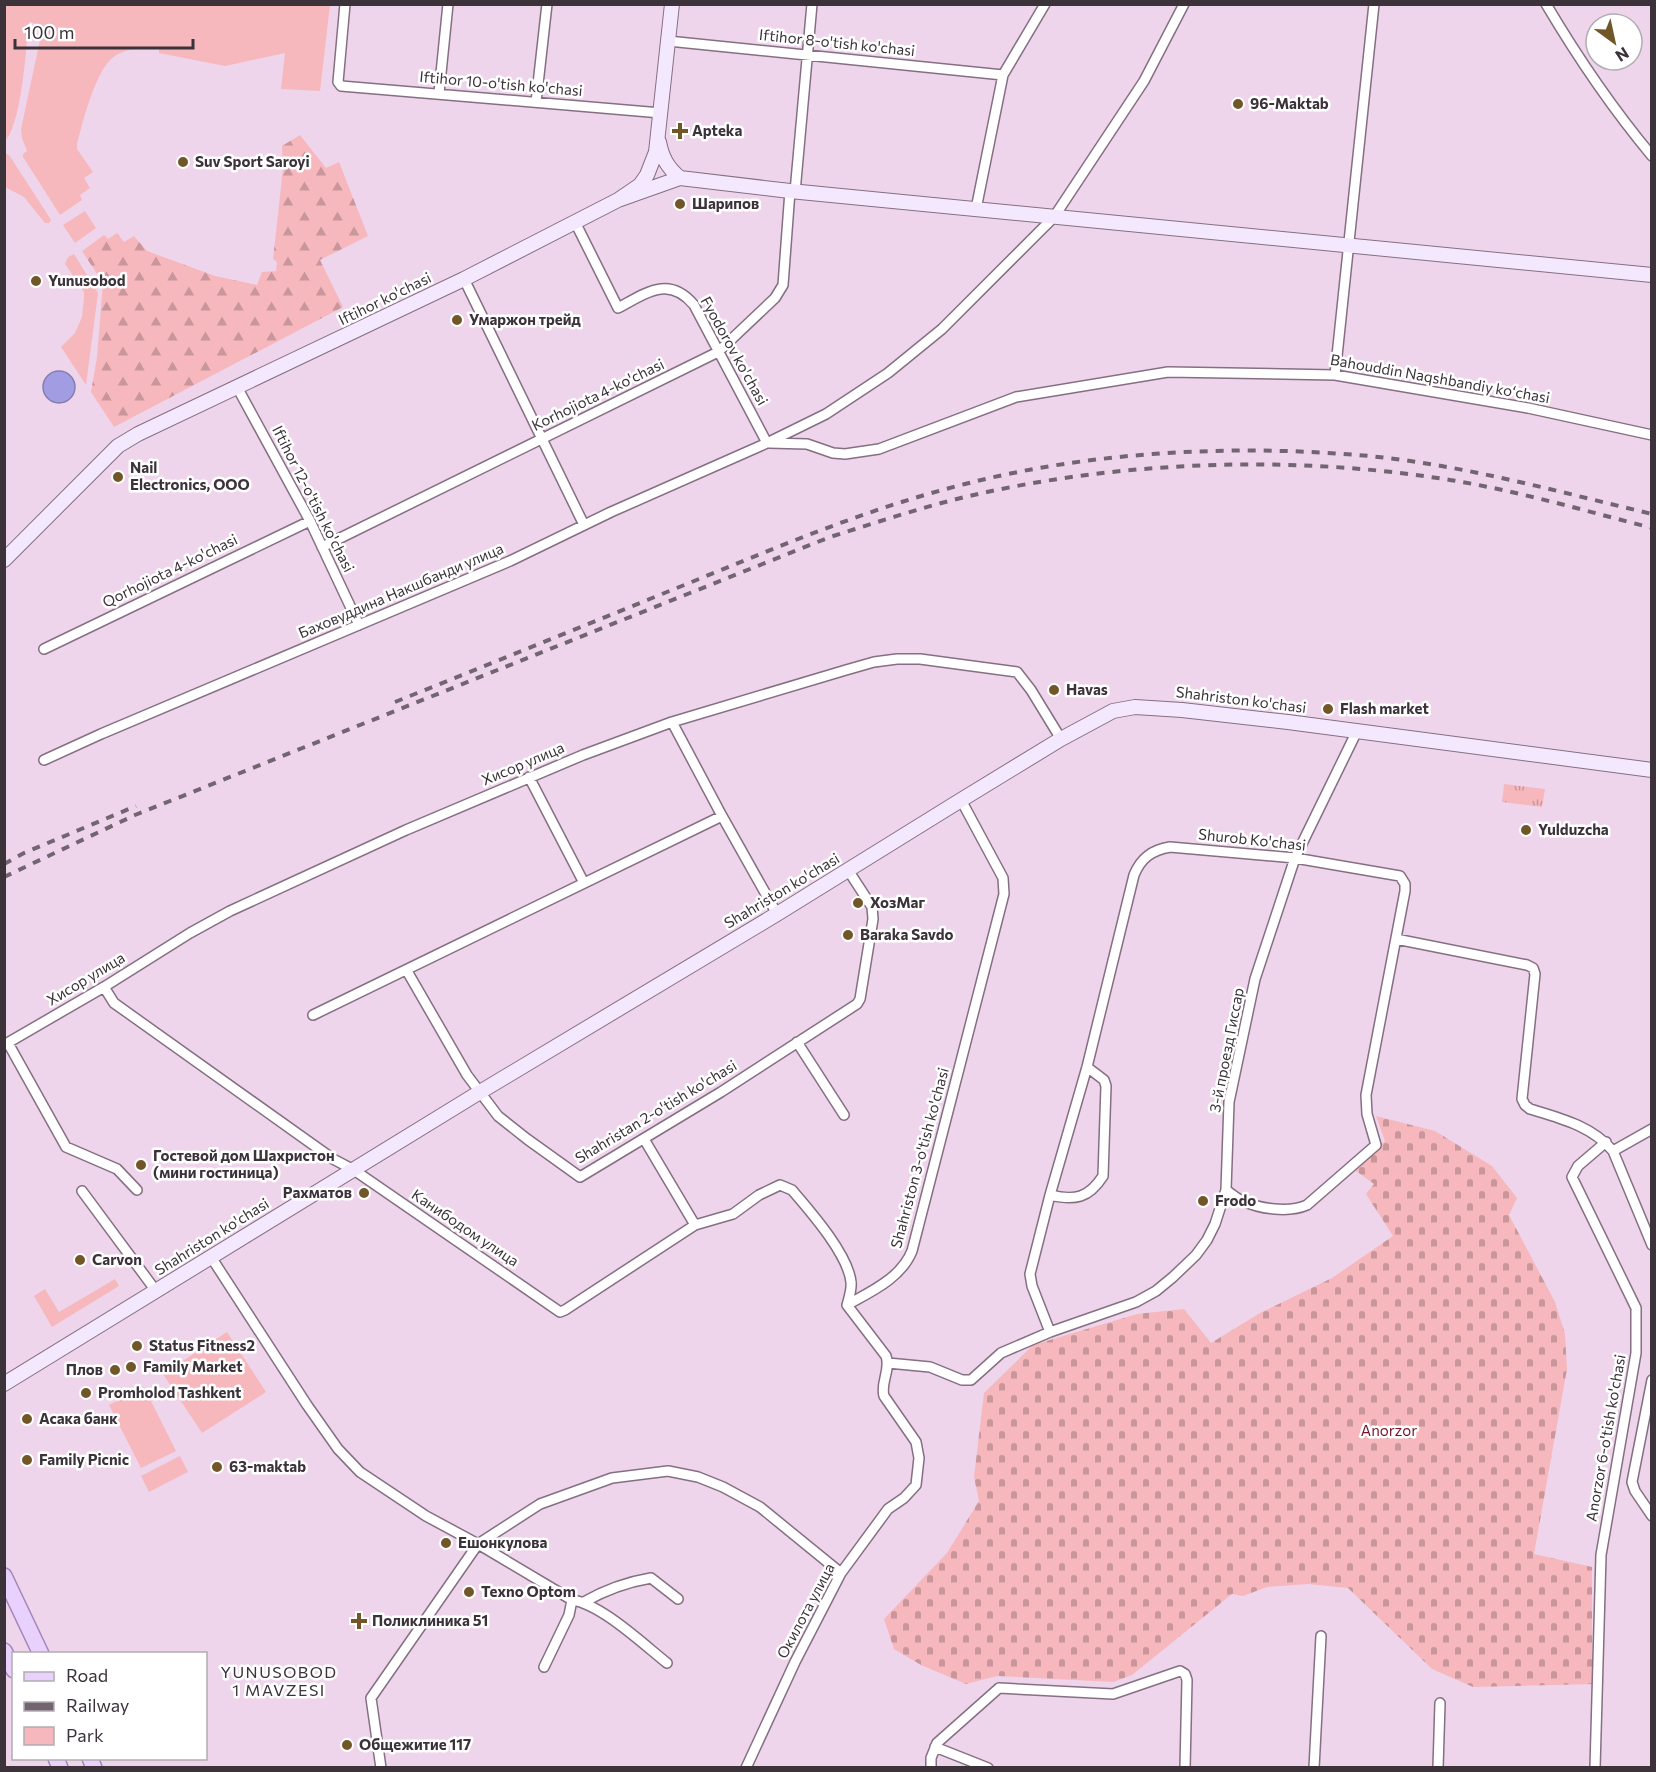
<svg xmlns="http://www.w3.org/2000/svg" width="1656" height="1772" font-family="Commissioner,sans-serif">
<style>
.green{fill:#f6b8bd}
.forest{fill:url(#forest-firs)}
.cemetery{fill:url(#cemetery-stones)}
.park{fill:url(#park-tufts)}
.water{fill:#a29de3;stroke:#837db0;stroke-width:1.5}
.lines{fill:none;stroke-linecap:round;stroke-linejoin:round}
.street-casing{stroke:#856f82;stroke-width:12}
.secondary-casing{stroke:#856f82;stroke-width:16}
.primary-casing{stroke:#a386b9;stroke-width:18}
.street{stroke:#fff;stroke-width:9}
.secondary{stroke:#f4e8fe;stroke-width:14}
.primary{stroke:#e9d1fe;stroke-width:15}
.rail{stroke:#726470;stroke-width:4;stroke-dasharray:8 8;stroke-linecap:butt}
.poi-dot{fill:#715628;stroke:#fff;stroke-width:2}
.labels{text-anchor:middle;stroke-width:5;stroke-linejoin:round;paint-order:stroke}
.street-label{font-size:15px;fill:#3b323a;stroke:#fff}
.poi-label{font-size:15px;font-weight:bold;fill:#3b323a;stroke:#fff;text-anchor:start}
.park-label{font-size:15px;fill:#75122a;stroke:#fff}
.neighbourhood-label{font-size:16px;letter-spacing:1.5px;fill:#3b323a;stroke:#fff}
</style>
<defs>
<pattern id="forest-firs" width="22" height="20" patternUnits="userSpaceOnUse" patternTransform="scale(1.5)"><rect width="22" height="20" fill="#f6b8bd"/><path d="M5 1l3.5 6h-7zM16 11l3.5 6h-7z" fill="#c8969b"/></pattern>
<pattern id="cemetery-stones" width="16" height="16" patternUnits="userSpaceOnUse" patternTransform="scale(1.5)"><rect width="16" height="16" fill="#f6b8bd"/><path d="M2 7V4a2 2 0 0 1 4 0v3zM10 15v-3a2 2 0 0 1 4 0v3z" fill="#c8969b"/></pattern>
<pattern id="park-tufts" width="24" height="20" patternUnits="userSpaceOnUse" patternTransform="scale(1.5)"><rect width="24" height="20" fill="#f6b8bd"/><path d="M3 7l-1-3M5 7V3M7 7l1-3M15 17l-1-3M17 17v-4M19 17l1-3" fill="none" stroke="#c8969b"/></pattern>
</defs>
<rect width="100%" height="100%" fill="#eed5eb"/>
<path class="green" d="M4 5H330L320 91 281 89 285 53 225 66 159 53V47C143 47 122 48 110 60 94 77 83 121 77 144V149L93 172 84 178 90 188 80 195 82 200 60 215 23 157V154L27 151 22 138 21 129 43 26 29 22C26 47 22 124 5 141Z
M4 153 9 155 46 212 51 220 49 223H45L24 197 5 187Z
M85 211 96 228 75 243 63 225Z
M74 254 98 293 86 385 61 347 75 333 82 317 84 298V292L65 264 68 257Z
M115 1279 119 1286 52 1327 34 1296 45 1289 59 1312Z
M227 1332 266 1392 202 1433 163 1374Z
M144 1387 176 1451 141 1468 109 1405Z
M180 1456 188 1472 149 1492 141 1476Z"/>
<path class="forest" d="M300 135 326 168 339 162 368 236 320 260 343 307 114 427 91 392 97 357 103 283 82 251 104 235 108 239 117 233 124 242 134 236 147 251 215 276 257 285 262 272 276 271 277 262 273 259 283 169 282 146Z"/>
<path class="cemetery" d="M1376 1116 1435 1131 1492 1166 1517 1198 1509 1215 1555 1302 1565 1334 1567 1369 1534 1554 1592 1567V1684L1473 1687 1432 1669 1348 1588 1308 1584 1267 1587 1243 1596 1232 1594 1132 1675 1113 1682 997 1676 966 1684 921 1665 894 1649 884 1619 947 1553 979 1501 974 1477 984 1393 1033 1345 1137 1314 1184 1309 1211 1343 1260 1313 1332 1278 1393 1236 1366 1194 1374 1184 1356 1171 1385 1141Z"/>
<path class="park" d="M1504 784 1545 789 1542 807 1502 802Z"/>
<path class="water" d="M43 387a16 16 0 1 1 32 0a16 16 0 1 1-32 0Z"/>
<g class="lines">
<g class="street-casing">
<path id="street" d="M345 4 338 82 341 86 661 113
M1546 4C1578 58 1612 108 1652 156
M668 41 1003 75
M439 93 448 4
M536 102 547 4
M795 192 812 4
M976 209 1003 75 1045 4
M575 222 618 308C646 293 669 275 694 305L767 443
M464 279 584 525
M1335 375 1374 4
M237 387 310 521 359 625
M769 443 807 444 833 453 845 454 879 449 1016 397 1168 372 1335 375 1528 408 1652 435
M322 547 718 352 775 298 783 285 790 191
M44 649 310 521
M672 722 722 816 777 914
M44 760 101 734 510 561 611 512 767 443 826 414 888 373 942 329 1054 217 1144 81 1184 4
M529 777 584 883
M1396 939 1527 965 1533 968 1535 974 1522 1099 1525 1105 1530 1109C1560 1118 1592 1126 1613 1151L1652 1245
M407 971 467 1075 498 1116 527 1139 580 1177 721 1092 857 1004 860 999 873 919 872 907 848 870
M104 987 114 1003 333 1159 354 1170 560 1312 565 1310 695 1225 733 1214 759 1195 780 1185 792 1190C810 1211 848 1254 851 1282 852 1289 849 1298 847 1305 872 1291 901 1278 912 1251L1004 894 1003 878 961 800
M313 1015 722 816
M797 1042 844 1115
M8 1043 66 1147 117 1169 137 1190
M4 1045 104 987 190 933 230 911 406 830 583 755 672 722 846 670 874 662 897 659H920L1017 672 1031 690 1061 739
M644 1139 695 1225
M1613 1151 1652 1129
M82 1191 156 1291
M1050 1195C1075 1201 1089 1198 1103 1176L1106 1086 1104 1080 1087 1067
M211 1257 307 1405 338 1449 360 1472 426 1516 478 1544 572 1600C601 1604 643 1644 667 1663
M1050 1332 1032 1286 1030 1274 1050 1195 1087 1067 1134 875C1141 858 1152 850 1170 847L1295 858 1400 876 1405 884V891L1366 1095 1367 1114 1376 1145 1307 1205C1289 1213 1260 1209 1243 1201 1237 1199 1232 1194 1226 1190
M888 1363 930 1367 962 1380H971L1001 1353 1050 1332 1136 1302 1156 1291 1173 1277 1196 1255 1207 1240 1215 1224 1226 1190 1229 1102 1255 979 1295 858 1357 731
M1652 1380 1632 1482 1635 1491 1652 1516
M584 1602C605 1590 627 1582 651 1578L678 1599
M544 1667 569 1615 572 1600
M935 1747 988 1768
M381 1768 371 1698 478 1544 540 1504 612 1478 668 1471 698 1477 723 1487 760 1507 841 1573
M746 1768 795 1662 841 1573 888 1509 904 1498 916 1485 919 1458 916 1442 884 1396C880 1383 891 1370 886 1356L847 1305
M931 1768V1758L937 1743 999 1688 1113 1694 1180 1671 1185 1674 1187 1680 1185 1768
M1314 1768 1321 1636
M1438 1768 1440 1703
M1595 1768 1601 1555 1636 1353V1308L1572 1177 1578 1166 1606 1142"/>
</g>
<g class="secondary-casing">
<path id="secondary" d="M659 142C662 158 668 168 680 178
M618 200 680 178 790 191 1652 275
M4 560 118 446 138 434 464 279 618 200 640 185 647 175 656 152 672 4
M4 1384 480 1092 777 914 961 800 1061 739 1113 711 1135 707 1182 710 1288 722 1652 770"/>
</g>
<g class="primary-casing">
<path id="primary" d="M4 1576 41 1654
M4 1651 14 1670
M56 1758 60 1768
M90 1758 94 1768"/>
</g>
<use href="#street" class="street"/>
<use href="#secondary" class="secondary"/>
<use href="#primary" class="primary"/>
<path class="rail" d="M395 702C497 661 598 620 699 579 787 543 873 507 965 484 1093 451 1237 444 1369 456 1464 465 1559 492 1652 514
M4 864 24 853 136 806
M4 877 135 815 830 537C875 523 919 508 965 497 1112 462 1281 455 1430 477 1505 487 1578 509 1652 528"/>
</g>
<g class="poi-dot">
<circle cx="1238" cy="104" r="6"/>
<path d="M677 122h6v6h6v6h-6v6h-6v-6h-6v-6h6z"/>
<circle cx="183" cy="162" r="6"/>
<circle cx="680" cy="204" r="6"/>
<circle cx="36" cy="281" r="6"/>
<circle cx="457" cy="320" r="6"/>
<circle cx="118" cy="477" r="6"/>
<circle cx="1054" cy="690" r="6"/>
<circle cx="1328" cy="709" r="6"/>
<circle cx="1526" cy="830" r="6"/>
<circle cx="858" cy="903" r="6"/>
<circle cx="848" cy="935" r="6"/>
<circle cx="141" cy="1165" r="6"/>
<circle cx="364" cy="1193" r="6"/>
<circle cx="1203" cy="1201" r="6"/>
<circle cx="80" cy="1260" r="6"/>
<circle cx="137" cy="1346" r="6"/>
<circle cx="131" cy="1367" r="6"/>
<circle cx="115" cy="1370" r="6"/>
<circle cx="86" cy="1393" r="6"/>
<circle cx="27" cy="1419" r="6"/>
<circle cx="27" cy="1460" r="6"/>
<circle cx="217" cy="1467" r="6"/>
<circle cx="446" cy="1543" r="6"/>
<circle cx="469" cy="1592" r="6"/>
<path d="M356 1612h6v6h6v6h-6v6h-6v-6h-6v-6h6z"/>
<circle cx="347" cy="1745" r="6"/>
</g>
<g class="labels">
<g class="street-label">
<text transform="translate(837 43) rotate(6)" y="5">Iftihor 8-o'tish ko'chasi</text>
<text transform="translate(501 84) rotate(5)" y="5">Iftihor 10-o'tish ko'chasi</text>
<text transform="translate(385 299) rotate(-26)" y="5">Iftihor ko'chasi</text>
<text transform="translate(734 351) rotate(61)" y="5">Fyodorov ko'chasi</text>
<text transform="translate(1440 379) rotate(10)" y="5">Bahouddin Naqshbandiy koʻchasi</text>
<text transform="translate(598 395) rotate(-26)" y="5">Korhojiota 4-ko'chasi</text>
<text transform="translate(313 499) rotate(63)" y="5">Iftihor 12-o'tish ko'chasi</text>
<text transform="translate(170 571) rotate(-26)" y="5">Qorhojiota 4-ko'chasi</text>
<text transform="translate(401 591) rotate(-23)" y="5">Баховуддина Накшбанди улица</text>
<text transform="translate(1241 700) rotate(7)" y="5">Shahriston ko'chasi</text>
<text transform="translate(523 764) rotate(-23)" y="5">Хисор улица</text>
<text transform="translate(1252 840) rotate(6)" y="5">Shurob Ko'chasi</text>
<text transform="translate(782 891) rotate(-31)" y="5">Shahriston ko'chasi</text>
<text transform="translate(86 979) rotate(-31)" y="5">Хисор улица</text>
<text transform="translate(1227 1050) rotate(-79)" y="5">3-й проезд Гиссар</text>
<text transform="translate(656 1112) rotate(-31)" y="5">Shahristan 2-o'tish ko'chasi</text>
<text transform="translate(920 1158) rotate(-75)" y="5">Shahriston 3-o'tish ko'chasi</text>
<text transform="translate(465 1228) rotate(34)" y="5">Канибодом улица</text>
<text transform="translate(212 1237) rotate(-32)" y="5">Shahriston ko'chasi</text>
<text transform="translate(1606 1438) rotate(-80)" y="5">Anorzor 6-o'tish ko'chasi</text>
<text transform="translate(806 1611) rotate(-62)" y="5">Окилота улица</text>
</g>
<g class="poi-label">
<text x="1250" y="109">96-Maktab</text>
<text x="692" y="136">Apteka</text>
<text x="195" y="167">Suv Sport Saroyi</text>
<text x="692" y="209">Шарипов</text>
<text x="48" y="286">Yunusobod</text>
<text x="469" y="325">Умаржон трейд</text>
<text x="130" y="473">Nail<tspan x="130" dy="17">Electronics, ООО</tspan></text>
<text x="1066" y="695">Havas</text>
<text x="1340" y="714">Flash market</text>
<text x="1538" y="835">Yulduzcha</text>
<text x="870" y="908">ХозМаг</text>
<text x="860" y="940">Baraka Savdo</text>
<text x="153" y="1161">Гостевой дом Шахристон<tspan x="153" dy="17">(мини гостиница)</tspan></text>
<text x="352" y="1198" text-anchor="end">Рахматов</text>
<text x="1215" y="1206">Frodo</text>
<text x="92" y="1265">Carvon</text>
<text x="149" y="1351">Status Fitness2</text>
<text x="143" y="1372">Family Market</text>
<text x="103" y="1375" text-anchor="end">Плов</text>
<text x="98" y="1398">Promholod Tashkent</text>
<text x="39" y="1424">Асака банк</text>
<text x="39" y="1465">Family Picnic</text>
<text x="229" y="1472">63-maktab</text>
<text x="458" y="1548">Ешонкулова</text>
<text x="481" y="1597">Texno Optom</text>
<text x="372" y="1626">Поликлиника 51</text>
<text x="359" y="1750">Общежитие 117</text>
</g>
<g class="park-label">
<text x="1389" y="1436">Anorzor</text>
</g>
<g class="neighbourhood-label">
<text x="279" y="1678">YUNUSOBOD<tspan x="279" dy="18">1 MAVZESI</tspan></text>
</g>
</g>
<rect width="1656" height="1772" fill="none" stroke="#3b323a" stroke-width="12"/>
<rect x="12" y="1652" width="195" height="108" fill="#ffffff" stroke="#b1adb0" stroke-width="1.5"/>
<rect x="24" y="1672" width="30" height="9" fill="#e9d1fe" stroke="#b1adb0" stroke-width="1.5"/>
<text x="66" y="1682" font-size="18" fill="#3b323a">Road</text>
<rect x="24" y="1702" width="30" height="9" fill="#726470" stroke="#b1adb0" stroke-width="1.5"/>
<text x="66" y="1712" font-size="18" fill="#3b323a">Railway</text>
<rect x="24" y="1727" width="30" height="18" fill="#f6b8bd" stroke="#b1adb0" stroke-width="1.5"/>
<text x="66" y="1742" font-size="18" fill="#3b323a">Park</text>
<g transform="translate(1614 42) rotate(147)"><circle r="28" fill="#ffffff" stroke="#b1adb0" stroke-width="1.5"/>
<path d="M0-4.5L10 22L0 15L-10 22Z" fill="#715628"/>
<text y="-9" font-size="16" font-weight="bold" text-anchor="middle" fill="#3b323a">N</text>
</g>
<path d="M15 39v9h178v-9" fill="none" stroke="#3b323a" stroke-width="3"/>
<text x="24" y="39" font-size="18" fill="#3b323a" stroke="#ffffff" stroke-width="4.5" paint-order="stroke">100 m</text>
</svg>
